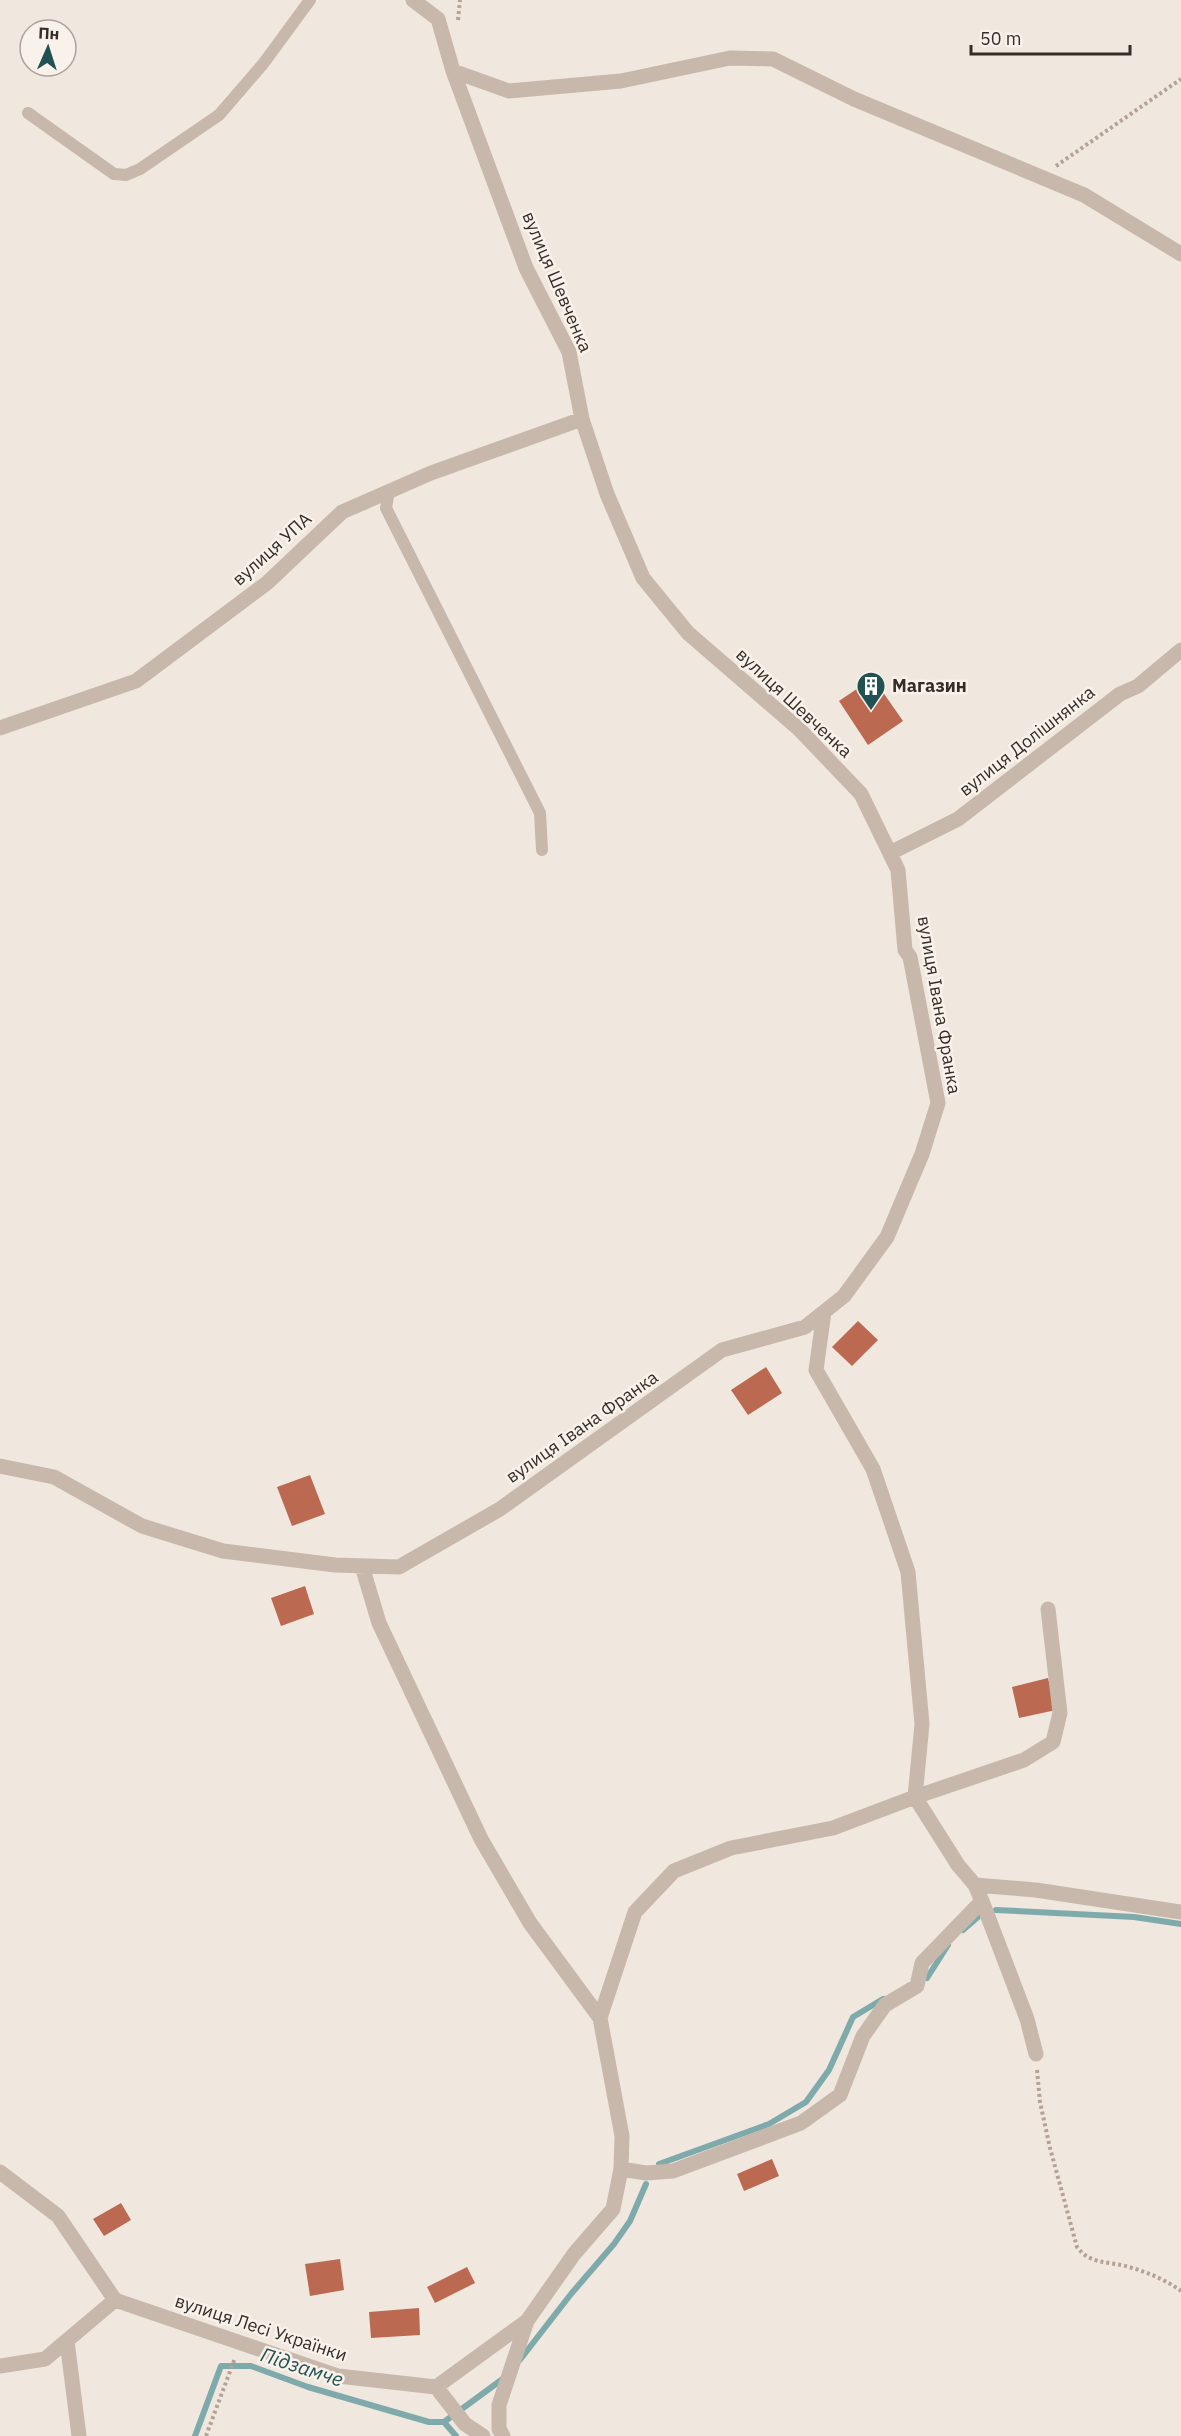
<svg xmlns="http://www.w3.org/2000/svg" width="1181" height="2436" font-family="'IBM Plex Sans',sans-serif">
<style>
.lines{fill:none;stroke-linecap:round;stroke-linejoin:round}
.stream{stroke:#7faaab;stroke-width:6}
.building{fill:#bb6951}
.path{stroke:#b3a295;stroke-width:4;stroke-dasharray:3 3;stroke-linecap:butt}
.lane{stroke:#c8b8ab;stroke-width:12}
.street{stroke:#c8b8ab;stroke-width:15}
.labels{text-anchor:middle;stroke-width:5;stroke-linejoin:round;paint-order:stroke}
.street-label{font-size:18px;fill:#362d29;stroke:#f8f2ea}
.poi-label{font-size:18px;font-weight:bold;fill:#362d29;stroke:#f8f2ea;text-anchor:start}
.water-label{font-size:20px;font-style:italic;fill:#225154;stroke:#f8f2ea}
</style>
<rect width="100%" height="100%" fill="#f0e7de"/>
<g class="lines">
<path class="stream" d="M996 1910 1134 1917 1181 1924
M963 1930 978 1917
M927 1978 948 1945
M659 2164 769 2124 806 2102 829 2070 853 2017 883 1999
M519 2361 571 2294 614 2244 630 2221 646 2184
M195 2436 221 2366H251L308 2387 429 2422H444
M456 2436 444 2422 504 2378"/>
</g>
<path class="building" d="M873 678 903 721 868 745 839 701Z
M858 1321 878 1340 852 1366 832 1347Z
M766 1367 782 1393 748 1415 731 1390Z
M310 1475 325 1514 292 1526 277 1487Z
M305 1586 314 1614 281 1626 271 1598Z
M1048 1678 1056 1710 1019 1718 1012 1687Z
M772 2159 779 2176 744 2191 737 2174Z
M121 2203 131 2220 104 2236 93 2219Z
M340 2259 344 2290 310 2296 305 2264Z
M467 2267 475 2283 435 2303 427 2287Z
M419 2308 420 2335 371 2338 369 2312Z"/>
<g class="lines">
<path class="path" d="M458 20 460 0
M1056 166 1181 79
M1037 2070 1040 2102 1050 2148 1077 2247C1090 2265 1110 2261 1129 2267 1147 2272 1166 2280 1181 2291
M206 2436 235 2358"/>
<path class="lane" d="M28 113 114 174 126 175 140 169 219 115 263 64 310 0
M389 491 386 508 540 813 542 850"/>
<path class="street" d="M453 71 509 91 621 81 730 58 773 59 854 99 1084 195 1181 254
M0 728 136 681 267 583 342 512 431 473 582 419
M890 853 958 819 1120 694 1138 686 1181 650
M0 1466 54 1477 142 1526 223 1551 335 1565 399 1567 500 1509 722 1350 805 1327 844 1296 887 1237 922 1154 938 1103 910 957 905 950 898 870 861 794 799 729 688 633 643 578 607 494 582 419 569 352 526 268 453 71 438 19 413 0
M362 1566 379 1623 481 1839 530 1923 600 2018
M975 1885 1036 1890 1181 1912
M982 1901 1027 2019 1036 2054
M621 2169 646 2173 673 2171 801 2123 840 2095 863 2036 885 2005 917 1986 922 1963 982 1901 975 1885 958 1865 915 1797 1024 1760 1053 1742 1060 1713 1048 1609
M0 2172 58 2216 115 2300 338 2376 436 2387 465 2424 483 2436
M67 2341 79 2436
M0 2366 45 2359 115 2300
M436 2387 527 2321
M503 2436 499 2429V2405L527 2321 574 2254 613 2209 621 2169 622 2136 600 2018 635 1912 674 1871 731 1848 833 1828 915 1797 922 1724 908 1572 873 1469 816 1370 824 1312"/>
</g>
<defs>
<g id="building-pin" transform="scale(1.5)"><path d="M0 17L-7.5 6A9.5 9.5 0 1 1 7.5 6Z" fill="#225154" stroke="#f8f2ea"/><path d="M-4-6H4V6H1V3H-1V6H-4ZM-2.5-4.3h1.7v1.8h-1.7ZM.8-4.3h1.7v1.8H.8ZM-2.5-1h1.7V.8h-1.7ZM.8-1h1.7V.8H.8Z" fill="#fff"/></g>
</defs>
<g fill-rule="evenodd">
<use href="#building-pin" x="871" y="686"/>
</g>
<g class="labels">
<g class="street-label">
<text transform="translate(557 282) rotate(67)" y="6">вулиця Шевченка</text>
<text transform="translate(272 549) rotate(-42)" y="6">вулиця УПА</text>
<text transform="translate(794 703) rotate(43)" y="6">вулиця Шевченка</text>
<text transform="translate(1027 741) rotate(-38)" y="6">вулиця Долішнянка</text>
<text transform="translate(939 1005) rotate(80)" y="6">вулиця Івана Франка</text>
<text transform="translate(582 1427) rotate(-35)" y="6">вулиця Івана Франка</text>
<text transform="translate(261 2328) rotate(18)" y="6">вулиця Лесі Українки</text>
</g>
<g class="poi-label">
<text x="892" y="692">Магазин</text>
</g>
<g class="water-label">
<text transform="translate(302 2367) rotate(18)" y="7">Підзамче</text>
</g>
</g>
<g transform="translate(48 48) rotate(3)"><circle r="28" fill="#f8f2ea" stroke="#aaa39d" stroke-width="1.5"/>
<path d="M0-4.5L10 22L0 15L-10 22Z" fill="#225154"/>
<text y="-9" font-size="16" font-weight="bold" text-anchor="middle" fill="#362d29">Пн</text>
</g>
<path d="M971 45v9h159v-9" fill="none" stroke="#362d29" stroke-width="3"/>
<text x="980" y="45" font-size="18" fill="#362d29" stroke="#f8f2ea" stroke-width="4.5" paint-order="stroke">50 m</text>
</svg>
